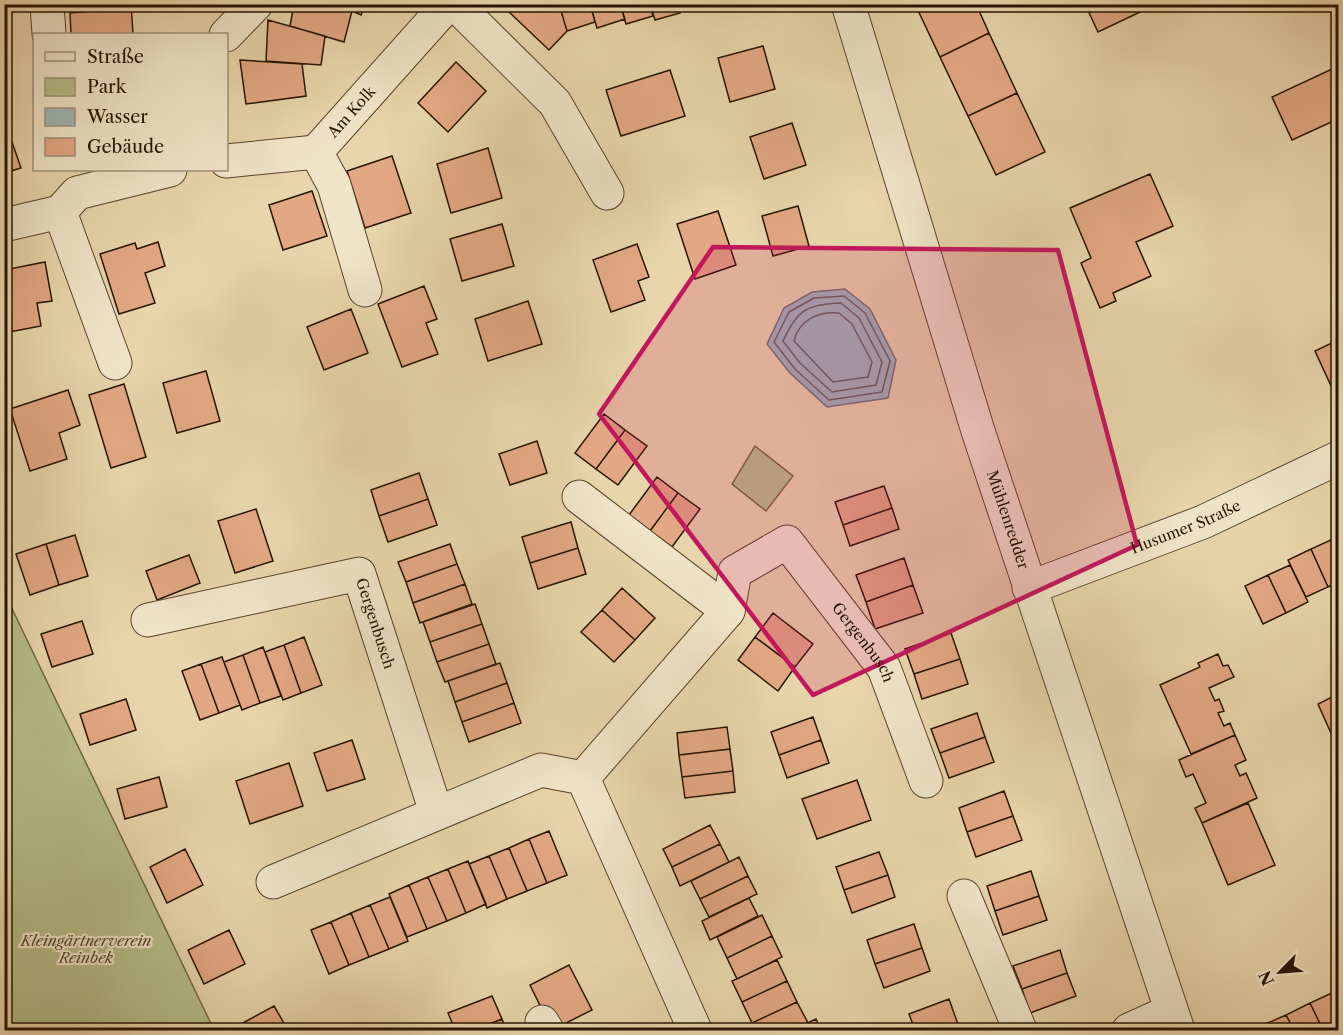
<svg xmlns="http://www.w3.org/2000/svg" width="1343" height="1035" font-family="'Libre Caslon Text',serif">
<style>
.green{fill:#b5bd89;stroke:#6e6846;stroke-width:1.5}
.water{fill:#9eb5b6;stroke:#6e756e;stroke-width:1.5}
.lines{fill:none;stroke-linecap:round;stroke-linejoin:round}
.shore{stroke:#62645c;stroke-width:1.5}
.building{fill:#e2a883;stroke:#271402;stroke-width:1.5}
.minor-casing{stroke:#57442c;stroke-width:35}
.minor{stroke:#f0e4c8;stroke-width:33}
.marked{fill:#c2185b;fill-opacity:0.2;stroke:#c2185b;stroke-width:4.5;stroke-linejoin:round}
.labels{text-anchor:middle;stroke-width:4.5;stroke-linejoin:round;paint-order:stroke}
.street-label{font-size:15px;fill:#271402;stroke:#f0e4c8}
.park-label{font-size:15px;font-style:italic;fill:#52472a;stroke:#f0e4c8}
</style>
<rect width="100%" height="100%" fill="#e8d5ab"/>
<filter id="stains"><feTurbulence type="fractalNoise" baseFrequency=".00333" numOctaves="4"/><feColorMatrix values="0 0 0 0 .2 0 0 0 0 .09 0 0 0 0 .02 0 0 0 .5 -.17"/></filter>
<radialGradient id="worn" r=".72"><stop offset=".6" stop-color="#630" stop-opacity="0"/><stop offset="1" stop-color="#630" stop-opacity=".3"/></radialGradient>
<path class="green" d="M755 446 793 476 766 511 732 484Z
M5 594 214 1030H5Z"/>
<path class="water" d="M845 289 870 309 896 360 888 398 827 407 790 373 767 344 784 308 812 292Z"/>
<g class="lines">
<path class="shore" d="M844 296 865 313 890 361 882 392 829 400 795 369 774 342 789 312 814 298Z
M841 303 859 318 882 362 876 385 832 392 800 363 783 341C797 310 807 304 841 303Z
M839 313 852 324 872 362 868 377 833 382 794 341C799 320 818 311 839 313Z"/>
</g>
<path class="building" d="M101 4H131L133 34H71L70 13 101 10Z
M294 4H337L352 11 344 42 290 26Z
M337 4H366L361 15Z
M515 4H559L567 31 549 50 508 11Z
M559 4H590L595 22 567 31Z
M590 4H620L625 19 597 28Z
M620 4H650L653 16 626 24Z
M650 4H677L680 13 655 20Z
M915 4H976L989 33 940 57Z
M1085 4H1157L1098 32Z
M268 20 325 36 321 65 266 61Z
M989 33 1017 93 968 116 940 57Z
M763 46 775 89 730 102 718 58Z
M240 60 302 64 306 96 246 104Z
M456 62 486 91 448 132 418 103Z
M1332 69 1338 82V119L1292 140 1272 97Z
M670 70 685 116 621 136 606 90Z
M1017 93 1045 152 996 175 968 116Z
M4 119 21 168 4 173Z
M792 123 806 165 764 179 750 137Z
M488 148 502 198 451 213 437 164Z
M392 156 411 213 365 228 347 171Z
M1150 174 1173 226 1136 242 1151 276 1113 293 1116 301 1100 308 1081 263 1091 258 1070 208Z
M312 191 327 236 283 250 269 205Z
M798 206 809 246 773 256 762 216Z
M718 211 736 265 695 279 677 224Z
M502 224 514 266 462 281 450 239Z
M158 242 165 266 145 273 155 303 119 314 100 254 135 243 137 249Z
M637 244 649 277 638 281 645 300 611 312 593 260Z
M45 262 52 301 37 303 41 326 4 333V270Z
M424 286 437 319 426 323 438 354 402 367 378 304Z
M528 301 542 344 488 361 475 319Z
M351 309 368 353 324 370 307 327Z
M1338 340V401L1315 351Z
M206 371 220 421 177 433 163 383Z
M124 384 146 457 111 468 89 395Z
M68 390 80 425 59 433 67 459 30 471 10 409Z
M604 414 625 430 596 469 575 453Z
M625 430 647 446 618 485 596 469Z
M537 441 547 473 510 485 499 454Z
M419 473 428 499 379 516 371 490Z
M657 477 678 493 650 531 629 515Z
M884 486 892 508 843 525 835 502Z
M678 493 700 509 672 547 650 531Z
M428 499 437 525 388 542 379 516Z
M892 508 899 529 850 546 843 525Z
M256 509 273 561 235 573 218 521Z
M571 522 578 548 530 563 522 537Z
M75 535 88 576 59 585 46 544Z
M1333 539 1338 550V582L1328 587 1311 549Z
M46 544 59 585 30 595 16 554Z
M450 544 457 564 406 582 398 562Z
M578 548 586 574 538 589 530 563Z
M1311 549 1328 587 1306 597 1288 560Z
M189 555 200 583 157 600 146 571Z
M904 558 913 585 866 602 856 575Z
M457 564 465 584 413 603 406 582Z
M1290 565 1308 602 1286 613 1268 575Z
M1268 575 1286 613 1263 624 1245 586Z
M465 584 472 604 420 623 413 603Z
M913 585 923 613 875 629 866 602Z
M622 588 655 618 635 640 602 610Z
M475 604 482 624 430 642 423 622Z
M602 610 635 640 614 662 581 632Z
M773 613 813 644 795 667 755 637Z
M82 621 93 654 52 667 41 634Z
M482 624 489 644 437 662 430 642Z
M951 633 960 659 914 674 905 649Z
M304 637 322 685 301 693 284 645Z
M755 637 795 667 778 691 738 660Z
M489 644 496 664 445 682 437 662Z
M284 645 301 693 283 700 265 652Z
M263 647 281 696 260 703 243 655Z
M1218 654 1223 666 1228 665 1234 677 1209 688 1215 701 1219 699 1224 711 1218 713 1224 726 1230 723 1235 735 1191 754 1160 685 1200 667 1198 663Z
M243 655 260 703 242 710 224 662Z
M222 657 240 705 219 713 201 664Z
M960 659 968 684 922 699 914 674Z
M500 663 507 683 455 702 448 681Z
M201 664 219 713 200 720 182 671Z
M507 683 514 703 462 722 455 702Z
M1338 694V741L1335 742 1318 704Z
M126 699 136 730 90 745 80 714Z
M514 703 521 723 469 742 462 722Z
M977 713 985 737 940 753 931 729Z
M813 717 821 740 779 755 771 732Z
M727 727 730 749 679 755 677 733Z
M1235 735 1246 760 1235 765 1240 776 1246 773 1257 798 1202 823 1195 808 1206 803 1193 774 1186 777 1179 760Z
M985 737 994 762 949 778 940 753Z
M352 740 365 779 327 791 314 753Z
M821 740 829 763 787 778 779 755Z
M730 749 733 771 682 777 679 755Z
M289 763 303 806 250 824 236 781Z
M733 771 735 792 685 798 682 777Z
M159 777 167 807 125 819 117 789Z
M857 780 871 820 817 839 802 799Z
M1004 791 1013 816 967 832 959 808Z
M1248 803 1275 865 1228 885 1202 823Z
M1013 816 1022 840 976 857 967 832Z
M710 825 720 844 672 867 663 849Z
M549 831 567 875 547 883 529 839Z
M529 839 547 883 527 891 509 848Z
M720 844 729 862 680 886 672 867Z
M509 848 527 891 507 899 489 856Z
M185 849 203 885 167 903 150 867Z
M879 852 888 875 844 890 836 867Z
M489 856 507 899 487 908 469 864Z
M739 857 748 876 700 899 691 881Z
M468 861 486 904 466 913 448 869Z
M448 869 466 913 447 921 428 877Z
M1031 871 1039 896 995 911 987 886Z
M888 875 895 897 852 913 844 890Z
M748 876 757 894 709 917 700 899Z
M428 877 447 921 427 929 409 885Z
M409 885 427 929 407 937 389 894Z
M1039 896 1047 920 1003 935 995 911Z
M390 897 408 941 389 949 370 905Z
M749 898 758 916 710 940 702 921Z
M370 905 389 949 369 957 351 913Z
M351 913 369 957 349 965 331 922Z
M762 915 772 936 727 958 717 937Z
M331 922 349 965 329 974 311 930Z
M914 924 922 948 875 964 867 940Z
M229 930 245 964 204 984 188 950Z
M772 936 782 957 737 979 727 958Z
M922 948 930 971 884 988 875 964Z
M1060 950 1067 973 1022 989 1013 966Z
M777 960 787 981 742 1002 732 981Z
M569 965 592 1010 552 1030 530 985Z
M1067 973 1076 996 1030 1013 1022 989Z
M787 981 797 1002 752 1023 742 1002Z
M1334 992 1338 1002V1030H1323L1310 1003Z
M492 996 502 1019 474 1030H455L448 1013Z
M949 999 960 1030H915L909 1014Z
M797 1002 808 1023 792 1030H756L752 1023Z
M1310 1003 1323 1030H1294L1286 1015Z
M274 1006 288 1030H230Z
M1286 1015 1294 1030H1265L1263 1025Z
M502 1019 506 1030H474Z
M816 1019 821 1030H792Z"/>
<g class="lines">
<g class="minor-casing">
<g id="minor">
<path d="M47 4 49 34"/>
<path d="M455 4 555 103 607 193"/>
<path id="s1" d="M848 4 978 431 1178 1030"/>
<path d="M226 35 256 4"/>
<path d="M316 152 334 185 365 290"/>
<path id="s2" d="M226 161 316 152 448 4"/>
<path d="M60 212 115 363"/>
<path d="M4 225 60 212 77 193 170 170"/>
<path d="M579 497 728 611"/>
<path id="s3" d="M1029 588 1203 522 1338 458"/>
<path id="s4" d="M148 620 359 574 436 812"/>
<path id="s5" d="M583 778 728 611 735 572 787 542 884 668 926 781"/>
<path d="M273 882 541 770 583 778 695 1030"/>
<path d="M964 896 1020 1030"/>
<path d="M542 1022 547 1030"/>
<path d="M1129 1030 1171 1011"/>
</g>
</g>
<use href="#minor" class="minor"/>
</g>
<path class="marked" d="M713 247 1058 250 1137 545 813 695 599 414Z"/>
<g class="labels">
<g class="street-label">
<text dy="5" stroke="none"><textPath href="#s2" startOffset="144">Am Kolk</textPath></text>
<text dy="5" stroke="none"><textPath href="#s1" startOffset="540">Mühlenredder</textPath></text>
<text dy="5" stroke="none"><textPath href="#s3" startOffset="168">Husumer Straße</textPath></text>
<text dy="5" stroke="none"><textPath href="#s4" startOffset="268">Gergenbusch</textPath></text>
<text dy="5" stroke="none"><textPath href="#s5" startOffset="447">Gergenbusch</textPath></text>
</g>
<g class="park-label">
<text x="86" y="946">Kleingärtnerverein<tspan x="86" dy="17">Reinbek</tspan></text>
</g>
</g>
<rect width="1343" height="1035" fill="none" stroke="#e8d5ab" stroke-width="24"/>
<rect x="6" y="6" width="1331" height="1023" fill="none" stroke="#271402" stroke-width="3"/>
<rect x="12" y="12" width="1319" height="1011" fill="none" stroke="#271402" stroke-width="1.5"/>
<rect x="33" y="33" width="195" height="138" fill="#f0e4c8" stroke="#a09179" stroke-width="1.5"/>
<rect x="45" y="52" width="30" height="9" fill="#f0e4c8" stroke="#a09179" stroke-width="1.5"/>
<text x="87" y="63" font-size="18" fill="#271402">Straße</text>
<rect x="45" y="78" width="30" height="18" fill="#b5bd89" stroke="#a09179" stroke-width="1.5"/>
<text x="87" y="93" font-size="18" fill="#271402">Park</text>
<rect x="45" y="108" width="30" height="18" fill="#9eb5b6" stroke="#a09179" stroke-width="1.5"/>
<text x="87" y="123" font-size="18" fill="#271402">Wasser</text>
<rect x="45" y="138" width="30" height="18" fill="#e2a883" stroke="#a09179" stroke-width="1.5"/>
<text x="87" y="153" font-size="18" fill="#271402">Gebäude</text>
<g transform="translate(1280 972) rotate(245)" stroke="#f0e4c8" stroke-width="4.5" paint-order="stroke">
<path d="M0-4.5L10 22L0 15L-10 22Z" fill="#271402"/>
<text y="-9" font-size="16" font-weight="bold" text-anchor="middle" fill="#271402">N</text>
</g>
<rect width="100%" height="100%" filter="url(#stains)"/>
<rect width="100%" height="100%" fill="url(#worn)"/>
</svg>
